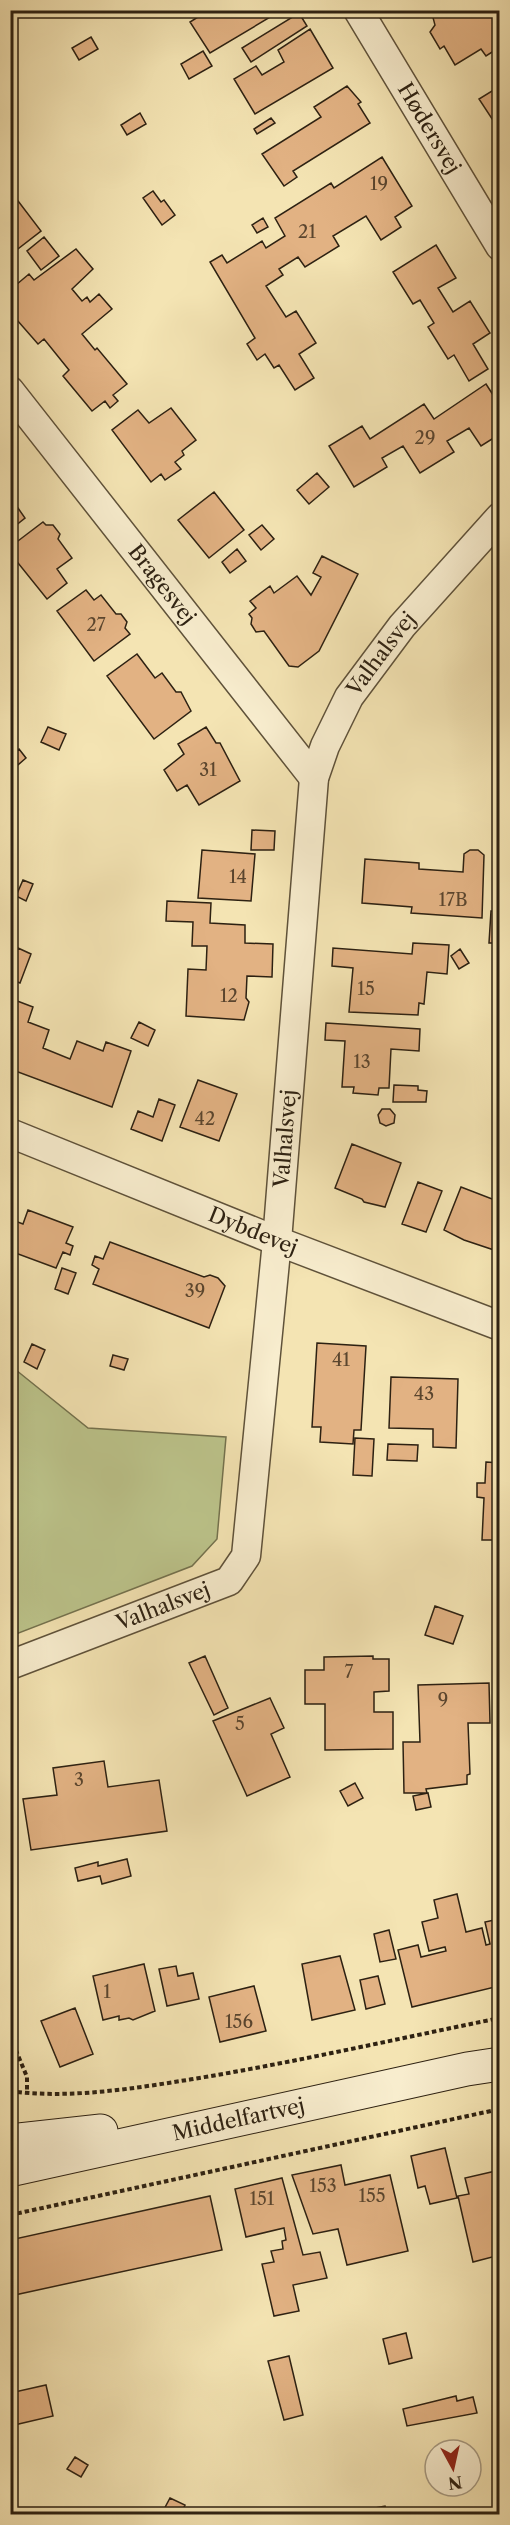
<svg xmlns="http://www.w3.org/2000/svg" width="510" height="2525" font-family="'Libre Caslon Text',serif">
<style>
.green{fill:#bcc48b;stroke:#74724e;stroke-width:1.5}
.building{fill:#e2b283;stroke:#2d2112;stroke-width:1.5}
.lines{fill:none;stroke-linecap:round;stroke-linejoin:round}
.minor-casing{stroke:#5f523a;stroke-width:31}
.secondary-casing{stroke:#2d2112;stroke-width:35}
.path{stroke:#2d2112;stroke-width:4;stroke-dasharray:4.5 3;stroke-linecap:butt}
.minor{stroke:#f8edce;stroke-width:28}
.secondary{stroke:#f8edce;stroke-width:33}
.labels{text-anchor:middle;stroke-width:4.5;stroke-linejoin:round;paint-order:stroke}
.number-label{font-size:18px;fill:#5a452e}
.street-label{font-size:21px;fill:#2d2112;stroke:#f8edce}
</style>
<rect width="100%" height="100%" fill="#f4e4b3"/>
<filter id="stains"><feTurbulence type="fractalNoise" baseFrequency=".00333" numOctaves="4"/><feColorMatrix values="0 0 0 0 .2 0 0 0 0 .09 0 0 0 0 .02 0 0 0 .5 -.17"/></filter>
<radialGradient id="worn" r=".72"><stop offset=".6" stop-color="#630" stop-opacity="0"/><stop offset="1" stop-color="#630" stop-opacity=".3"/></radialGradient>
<path class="green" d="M11 1366 88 1428 226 1437 217 1539 192 1566 11 1636Z"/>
<path class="building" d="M209 10H282L210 53 190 22Z
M431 10H468L469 13 474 10H500V47L486 56 481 49 455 65 444 46 440 49 430 32 435 25Z
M299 13 307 26 251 62 242 48Z
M310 29 333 68 255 114 234 79 256 66 262 75 284 62 278 50Z
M91 37 98 49 79 60 72 48Z
M203 51 212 66 189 79 181 64Z
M347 86 361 102 358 104 370 123 293 171 297 177 284 186 262 154 321 117 314 107Z
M500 86V131L479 99Z
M140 113 146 124 127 135 121 125Z
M271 118 275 123 257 134 254 129Z
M382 157 412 206 395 217 401 227 381 240 366 216 333 236 339 246 305 267 298 257 279 269 283 275 266 286 286 317 296 311 316 343 299 354 314 378 295 390 279 365 274 368 265 354 257 360 247 344 255 338 210 262 222 255 227 263 262 241 266 248 285 236 275 218 331 183 334 188Z
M153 191 161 202 164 200 175 215 162 225 143 198Z
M12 193 41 231 10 255V194Z
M263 218 268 227 257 233 252 225Z
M44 237 59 256 41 270 27 251Z
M436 245 456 278 438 288 453 312 470 301 490 333 473 344 488 369 469 381 454 355 448 359 428 327 434 323 420 300 413 304 393 272Z
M76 249 93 269 72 289 82 301 87 297 90 302 99 294 112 309 82 334 95 350 97 348 127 384 113 395 118 401 110 408 105 401 92 411 63 376 69 370 44 339 38 344 10 312V290L29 274 34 280Z
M486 384 495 398 500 396V434L481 446 469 428 447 441 454 452 420 473 403 446 382 458 387 467 354 487 329 446 362 426 370 439 424 404 434 419Z
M171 408 196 440 182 451 184 455 175 462 181 469 165 480 161 474 151 482 112 430 138 410 149 423Z
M317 473 329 487 309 504 297 490Z
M214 492 244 530 209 558 178 520Z
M18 508 25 518 10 530V514Z
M43 522 46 525H53L60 534 58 539 72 558 57 569 67 583 47 599 10 553V547Z
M262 525 274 539 261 550 249 535Z
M237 549 246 561 230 573 222 562Z
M322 556 358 574 319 651 298 667 289 666 264 631 256 632 251 624 252 618 249 614 256 608 250 601 270 586 274 593 297 576 311 595 321 577 313 573Z
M86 590 94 600 101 595 116 614H121L127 622 125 628 130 634 94 661 57 611Z
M137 654 155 678 162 673 176 692H181L191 711 154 739 107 676Z
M48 727 66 734 59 750 41 742Z
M206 727 216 743H220L240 781 199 805 187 785 177 791 164 770 184 754 178 744Z
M19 749 26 758 12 770 10 756Z
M252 830 275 831 274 850H251Z
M202 850 255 854 251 901 198 898Z
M470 850H478L484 855 482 918 411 913 412 907 362 903 365 859 419 863V869L463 872 464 854Z
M23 880 33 884 26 901 16 896Z
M167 901 211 903 210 923 245 925V943L273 944 272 977 247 976 246 998 249 1002 244 1020 186 1016 188 969 206 970 207 946H192L193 922 166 921Z
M491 911 500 912V943H489Z
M413 943 449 945 447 974 427 972 424 1004 419 1003 418 1015 349 1012 353 968 332 966 333 948 412 954Z
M18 948 31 954 20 983 10 979V966Z
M460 949 469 963 459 969 451 956Z
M12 999 33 1007 28 1022 49 1030 43 1048 70 1059 77 1041 103 1051 106 1042 131 1051 112 1107 10 1069Z
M139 1022 155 1030 148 1046 131 1038Z
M326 1023 420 1029 419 1051 391 1049 389 1088H379L378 1095 353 1093 354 1087H342L345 1041 325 1040Z
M198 1080 237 1094 219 1141 180 1127Z
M394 1085 418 1086V1090L427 1091 426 1102H393Z
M159 1099 175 1105 162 1141 131 1129 138 1111 153 1117Z
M382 1109H390L395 1115 394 1123 386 1126 380 1123 378 1115Z
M352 1144 401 1163 385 1207 364 1202 362 1199 335 1188Z
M418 1182 442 1191 426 1232 402 1224Z
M461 1187 500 1202V1237L494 1250 464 1240 444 1230Z
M28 1210 73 1227 66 1243 73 1246 70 1255 63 1252 56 1268 10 1251V1219L23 1224Z
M110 1242 204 1277 210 1275 218 1278 225 1286 209 1328 93 1284 99 1269 92 1265 95 1256 103 1259Z
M62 1268 76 1273 68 1294 55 1289Z
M317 1343 366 1346 361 1430H354L353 1444 320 1442 321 1427H312Z
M32 1344 45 1350 37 1369 24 1362Z
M113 1355 128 1359 124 1370 110 1366Z
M391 1377 458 1379 456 1448 433 1447V1429L389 1428Z
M355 1438 374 1439 372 1476 353 1475Z
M388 1444 418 1445 417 1461 387 1460Z
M486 1462 500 1463V1540H482L484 1498 477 1497V1483H485Z
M435 1606 463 1616 453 1644 425 1635Z
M205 1656 228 1708 214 1715 189 1663Z
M373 1656V1659H389V1691L374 1692V1712H393V1749L325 1750V1704H305V1670H324V1657Z
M489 1683 490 1723H468L470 1774 467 1775V1784L426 1789 427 1793H404L403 1742H420L418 1685Z
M270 1698 284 1728 271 1734 290 1777 247 1796 213 1721Z
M104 1761 108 1787 159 1780 167 1831 31 1850 23 1799 57 1795 53 1768Z
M355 1783 363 1798 348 1806 340 1791Z
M428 1793 431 1807 416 1810 413 1796Z
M127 1859 131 1876 102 1884 100 1876 78 1881 75 1868 98 1862V1866Z
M457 1894 466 1932 482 1928 486 1945 490 1944 485 1922 499 1919 500 1974 493 1975 495 1987 412 2007 398 1950 418 1945 421 1957 446 1951 445 1947 429 1951 422 1922 438 1918 434 1900Z
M389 1930 396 1959 380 1962 374 1934Z
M340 1956 355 2010 312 2020 302 1964Z
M144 1964 155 2011 133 2020 129 2018 119 2020V2016L103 2020 93 1976Z
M176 1966 178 1976 193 1973 199 1999 167 2006 159 1969Z
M378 1976 385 2004 366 2009 360 1980Z
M254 1986 266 2031 220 2042 209 1997Z
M75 2008 93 2054 60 2067 41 2021Z
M445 2148 457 2198 430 2204 425 2186 418 2188 411 2156Z
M341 2165 345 2185 390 2175 408 2251 347 2265 338 2229 313 2234 292 2175Z
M500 2170V2255L473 2262 458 2196 469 2194 465 2178Z
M282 2178 303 2255 320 2252 327 2278 293 2285 299 2311 274 2316 262 2264 274 2262 271 2251 283 2249 282 2241 286 2240 284 2228 246 2237 235 2189Z
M210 2196 222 2250 10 2296V2240Z
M406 2333 412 2358 389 2364 383 2339Z
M289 2356 303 2415 284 2420 268 2361Z
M46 2385 53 2416 10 2426V2393Z
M456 2396 457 2401 473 2397 477 2413 407 2426 403 2409Z
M75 2457 88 2465 81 2477 67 2469Z
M170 2498 185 2505 181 2514 162 2513Z
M385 2506 387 2514H370L369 2509Z"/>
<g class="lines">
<g class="minor-casing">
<g id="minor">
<path id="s1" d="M358 10 500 246"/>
<path id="s2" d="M10 391 314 778"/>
<path id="s3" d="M10 1133 277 1241 500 1326"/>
<path id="s4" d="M10 1665 229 1581 246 1556 277 1241 314 778 325 746 349 697 402 626 500 517"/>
</g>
</g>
<g class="secondary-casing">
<g id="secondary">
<path d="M10 2141 101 2131"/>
<path id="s5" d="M10 2170 467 2069 500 2064"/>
</g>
</g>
<path class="path" d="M10 2036 27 2077V2093
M10 2091C68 2099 130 2089 187 2080 292 2063 396 2039 500 2018
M10 2215 500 2109"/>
<use href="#minor" class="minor"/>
<use href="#secondary" class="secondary"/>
</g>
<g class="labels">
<g class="number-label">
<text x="379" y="190">19</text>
<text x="307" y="238">21</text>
<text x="425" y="444">29</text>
<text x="96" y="631">27</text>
<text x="208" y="776">31</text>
<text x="238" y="883">14</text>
<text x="453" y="906">17B</text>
<text x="366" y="995">15</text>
<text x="229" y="1002">12</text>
<text x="362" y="1068">13</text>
<text x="205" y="1125">42</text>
<text x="195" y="1297">39</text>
<text x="341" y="1366">41</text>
<text x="424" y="1400">43</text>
<text x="349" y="1678">7</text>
<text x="443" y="1706">9</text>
<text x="240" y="1730">5</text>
<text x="79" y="1786">3</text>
<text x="107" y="1998">1</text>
<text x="239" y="2028">156</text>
<text x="323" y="2192">153</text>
<text x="372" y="2202">155</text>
<text x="262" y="2205">151</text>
</g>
<g class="street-label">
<text dy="7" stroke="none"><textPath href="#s1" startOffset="138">Hødersvej</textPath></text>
<text dy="7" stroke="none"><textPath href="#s2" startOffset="246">Bragesvej</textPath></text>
<text dy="7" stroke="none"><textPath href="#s4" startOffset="1188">Valhalsvej</textPath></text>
<text dy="7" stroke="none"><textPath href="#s4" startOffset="684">Valhalsvej</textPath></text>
<text dy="7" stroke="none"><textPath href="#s3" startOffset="262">Dybdevej</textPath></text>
<text dy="7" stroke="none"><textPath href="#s4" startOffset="164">Valhalsvej</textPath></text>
<text dy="7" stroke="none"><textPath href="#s5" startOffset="234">Middelfartvej</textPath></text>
</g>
</g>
<rect width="510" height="2525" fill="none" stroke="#f4e4b3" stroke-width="36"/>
<rect x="12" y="12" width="486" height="2501" fill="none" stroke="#2d2112" stroke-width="3"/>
<rect x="18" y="18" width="474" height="2489" fill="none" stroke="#2d2112" stroke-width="1.5"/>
<g transform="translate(453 2468) rotate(172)"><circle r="28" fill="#f8edce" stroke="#a79b83" stroke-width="1.5"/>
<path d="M0-4.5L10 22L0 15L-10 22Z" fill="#8f2418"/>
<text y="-9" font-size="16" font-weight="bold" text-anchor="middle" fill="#2d2112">N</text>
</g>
<rect width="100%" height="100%" filter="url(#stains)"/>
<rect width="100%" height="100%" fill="url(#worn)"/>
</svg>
